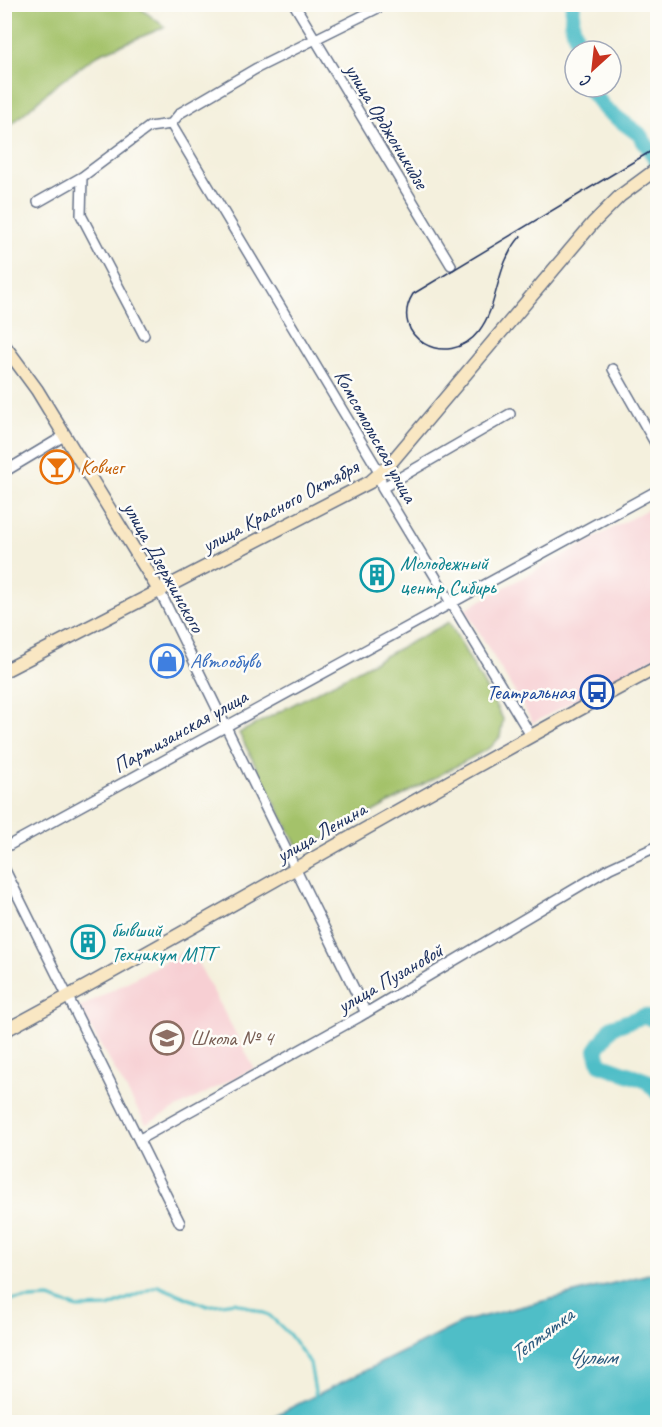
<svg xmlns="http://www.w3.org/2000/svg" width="662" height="1427" font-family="Caveat,sans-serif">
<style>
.built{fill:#f7cfd3}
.green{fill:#a4c26a;stroke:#607864;stroke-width:1.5}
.water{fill:#50bec7;stroke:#367692;stroke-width:1.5}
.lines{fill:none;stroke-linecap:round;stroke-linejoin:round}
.stream{stroke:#50bec7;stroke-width:3}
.river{stroke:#50bec7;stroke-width:16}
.street-casing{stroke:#67738a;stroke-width:12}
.secondary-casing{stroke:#67738a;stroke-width:15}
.street{stroke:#fff;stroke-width:9}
.secondary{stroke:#f9e7c3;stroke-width:12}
.tram{stroke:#1b2f5e;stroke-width:1.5}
.labels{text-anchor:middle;stroke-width:5;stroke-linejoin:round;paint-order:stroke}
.street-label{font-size:21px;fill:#1b2f5e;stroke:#fdfcf7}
.food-label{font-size:21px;fill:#c56008;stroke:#fdfcf7;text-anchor:start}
.culture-label{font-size:21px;fill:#0d838f;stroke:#fdfcf7;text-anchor:start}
.shop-label{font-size:21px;fill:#366cbe;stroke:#fdfcf7;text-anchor:start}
.transit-label{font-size:21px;fill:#164399;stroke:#fdfcf7;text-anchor:end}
.education-label{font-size:21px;fill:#785e54;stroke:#fdfcf7;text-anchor:start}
.water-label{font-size:22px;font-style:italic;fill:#2b5a7e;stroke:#fdfcf7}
</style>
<rect width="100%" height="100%" fill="#fdfcf7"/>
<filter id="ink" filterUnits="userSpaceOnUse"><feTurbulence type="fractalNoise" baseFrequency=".0167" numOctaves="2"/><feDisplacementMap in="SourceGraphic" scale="12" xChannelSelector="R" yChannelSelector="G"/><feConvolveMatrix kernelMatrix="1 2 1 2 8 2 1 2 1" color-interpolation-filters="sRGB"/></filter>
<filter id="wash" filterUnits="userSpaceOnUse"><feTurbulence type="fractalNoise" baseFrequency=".008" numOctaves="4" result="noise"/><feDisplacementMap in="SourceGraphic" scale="24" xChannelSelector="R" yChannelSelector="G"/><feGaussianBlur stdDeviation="1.35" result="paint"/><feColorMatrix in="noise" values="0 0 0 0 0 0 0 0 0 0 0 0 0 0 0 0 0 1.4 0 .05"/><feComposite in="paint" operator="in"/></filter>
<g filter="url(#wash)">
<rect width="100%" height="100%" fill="#f4f0dd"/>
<path class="built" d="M657 504V656L533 723 465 609Z
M190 948 254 1068 146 1124 79 1008Z"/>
<path class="green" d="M5 4 136 5 165 27 99 54 56 85 5 130Z
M449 622 503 719 500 737 491 747 300 852 239 733Z"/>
<path class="water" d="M657 1272V1422H262L465 1321Z"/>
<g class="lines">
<path class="stream" d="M4 1296 11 1300 49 1298 78 1308 108 1307 158 1286 207 1306 235 1302 269 1315 289 1334 310 1363 316 1397"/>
<path class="river" d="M573 4 572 23 580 51
M588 87 606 110 639 134 658 162
M658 1021 644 1016 612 1027 596 1050 600 1064 647 1081 658 1093"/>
</g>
</g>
<g filter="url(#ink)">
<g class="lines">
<g class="street-casing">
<path id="street" d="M294 4 451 265
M171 124 380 473 382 488 530 734
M82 177 81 215 144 335
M38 202 82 177 149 127 171 124 180 113 257 68 386 4
M613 369 658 448
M4 472 64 436
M382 488 510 414
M160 592 366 1013
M4 848 658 490
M4 868 180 1223
M140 1139 359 1017 610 868 658 846"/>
</g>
<g class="secondary-casing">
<path id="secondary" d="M4 345 37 390 160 592
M4 671 370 482 389 465 593 223 620 196 658 168
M4 1031C224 913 437 784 658 667"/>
</g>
<use href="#street" class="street"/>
<use href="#secondary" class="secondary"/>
<path class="tram" d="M656 4 658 7
M521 236C494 266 500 304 479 331 447 372 387 336 413 294L658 147"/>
</g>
</g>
<defs>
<g id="bar-ring" transform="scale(1.725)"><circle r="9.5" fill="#fdfcf7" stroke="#e8710a" stroke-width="1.5"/><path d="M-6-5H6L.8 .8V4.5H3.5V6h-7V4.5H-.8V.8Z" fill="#e8710a"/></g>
<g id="building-ring" transform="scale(1.725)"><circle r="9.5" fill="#fdfcf7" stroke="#0f9aa8" stroke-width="1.5"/><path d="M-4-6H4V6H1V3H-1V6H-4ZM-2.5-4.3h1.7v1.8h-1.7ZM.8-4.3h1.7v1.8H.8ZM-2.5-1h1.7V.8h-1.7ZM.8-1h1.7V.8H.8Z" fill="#0f9aa8"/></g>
<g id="shop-ring" transform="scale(1.725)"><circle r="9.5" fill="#fdfcf7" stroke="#3f7fe0" stroke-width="1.5"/><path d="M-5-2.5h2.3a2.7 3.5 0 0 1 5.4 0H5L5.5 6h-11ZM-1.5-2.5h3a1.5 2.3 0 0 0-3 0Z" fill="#3f7fe0"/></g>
<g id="bus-ring" transform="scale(1.725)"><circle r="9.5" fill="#fdfcf7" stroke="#1a4fb4" stroke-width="1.5"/><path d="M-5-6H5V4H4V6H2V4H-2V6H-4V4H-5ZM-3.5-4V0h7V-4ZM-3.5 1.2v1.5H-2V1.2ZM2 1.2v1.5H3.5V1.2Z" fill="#1a4fb4"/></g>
<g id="school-ring" transform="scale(1.725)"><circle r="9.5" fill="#fdfcf7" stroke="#8d6e63" stroke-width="1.5"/><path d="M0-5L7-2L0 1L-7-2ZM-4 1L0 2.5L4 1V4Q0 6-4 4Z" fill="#8d6e63"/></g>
</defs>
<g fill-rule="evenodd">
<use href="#bar-ring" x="57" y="467"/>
<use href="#building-ring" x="377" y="575"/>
<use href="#shop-ring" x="167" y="661"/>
<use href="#bus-ring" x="597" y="692"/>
<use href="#building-ring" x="88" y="942"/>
<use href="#school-ring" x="167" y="1038"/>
</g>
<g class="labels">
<g class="street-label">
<text transform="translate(387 126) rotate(59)" y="7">улица Орджоникидзе</text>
<text transform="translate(376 436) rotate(61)" y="7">Комсомольская улица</text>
<text transform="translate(280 506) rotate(-28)" y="7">улица Красного Октября</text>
<text transform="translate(164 567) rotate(61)" y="7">улица Дзержинского</text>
<text transform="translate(180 731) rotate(-29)" y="7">Партизанская улица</text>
<text transform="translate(321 832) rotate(-30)" y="7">улица Ленина</text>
<text transform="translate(390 978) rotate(-30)" y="7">улица Пузановой</text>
</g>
<g class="food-label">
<text x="80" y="474">Ковчег</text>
</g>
<g class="culture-label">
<text x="400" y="570">Молодежный<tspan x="400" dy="24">центр Сибирь</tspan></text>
<text x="111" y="937">бывший<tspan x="111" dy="24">Техникум МТТ</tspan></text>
</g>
<g class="shop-label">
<text x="190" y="668">Автообувь</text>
</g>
<g class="transit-label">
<text x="574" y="699">Театральная</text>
</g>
<g class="education-label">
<text x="190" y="1045">Школа № 4</text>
</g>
<g class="water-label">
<text transform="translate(541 1334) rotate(-37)" y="8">Тептятка</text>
<text x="592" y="1364">Чулым</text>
</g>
</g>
<rect width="662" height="1427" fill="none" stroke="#fdfcf7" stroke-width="24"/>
<g transform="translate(593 69) rotate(207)"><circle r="28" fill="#fdfcf7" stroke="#a3aaba" stroke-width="1.5"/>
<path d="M0-4.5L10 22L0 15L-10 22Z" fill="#c8321e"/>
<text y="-9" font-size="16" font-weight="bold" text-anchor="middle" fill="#1b2f5e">С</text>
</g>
</svg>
